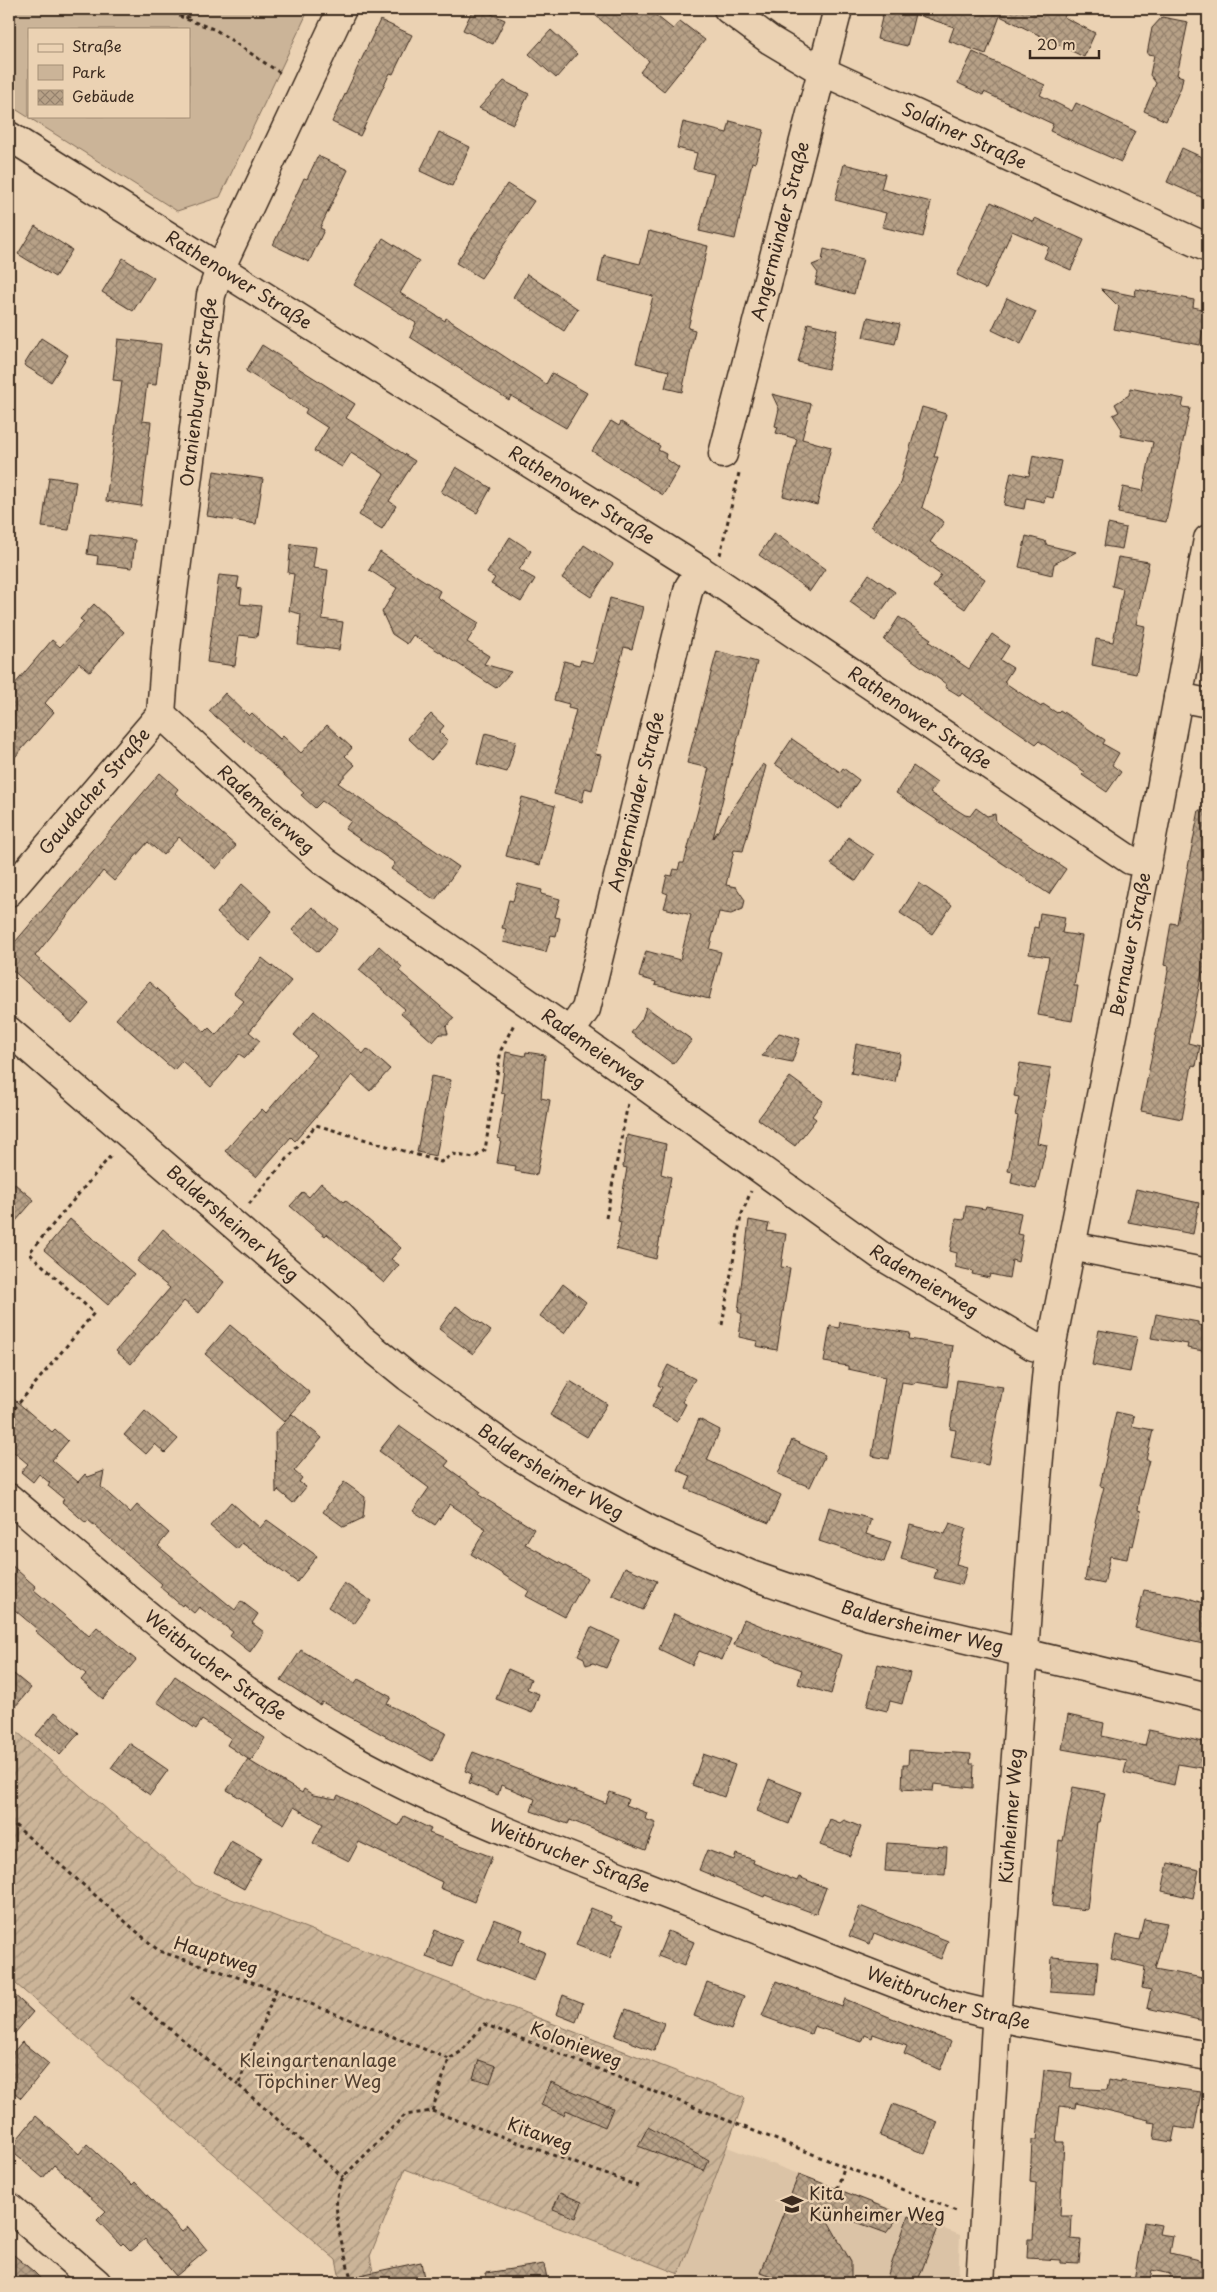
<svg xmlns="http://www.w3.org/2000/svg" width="1217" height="2292" font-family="'Playpen Sans',sans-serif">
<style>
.built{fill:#dbc3a6}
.park{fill:#cbb498;stroke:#836f5b;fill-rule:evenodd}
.garden{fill:url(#garden-furrows);stroke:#836f5b}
.building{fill:url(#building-cross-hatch);stroke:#3b2a1e}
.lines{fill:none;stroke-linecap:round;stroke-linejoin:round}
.minor-casing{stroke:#3b2a1e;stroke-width:31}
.path{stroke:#3b2a1e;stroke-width:3;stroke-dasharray:4 4;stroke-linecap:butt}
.minor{stroke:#ebd2b3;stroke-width:28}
.labels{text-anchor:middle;stroke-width:5;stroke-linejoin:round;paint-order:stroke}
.street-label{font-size:18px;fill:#3b2a1e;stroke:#ebd2b3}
.park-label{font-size:18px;fill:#513f30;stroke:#ebd2b3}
.poi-label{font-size:18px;fill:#3b2a1e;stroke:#ebd2b3;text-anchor:start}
</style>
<defs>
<pattern id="garden-furrows" width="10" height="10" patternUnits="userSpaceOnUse" patternTransform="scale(1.25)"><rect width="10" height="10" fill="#cbb498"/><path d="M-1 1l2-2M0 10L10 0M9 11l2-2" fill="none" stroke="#a6937b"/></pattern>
<pattern id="building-cross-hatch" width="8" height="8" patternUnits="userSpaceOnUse" patternTransform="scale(1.25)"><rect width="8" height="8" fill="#b7a187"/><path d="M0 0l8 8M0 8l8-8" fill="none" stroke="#96836e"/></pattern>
</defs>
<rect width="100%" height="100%" fill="#ebd2b3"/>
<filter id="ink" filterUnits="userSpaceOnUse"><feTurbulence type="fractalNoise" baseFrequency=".02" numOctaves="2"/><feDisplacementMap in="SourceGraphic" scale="10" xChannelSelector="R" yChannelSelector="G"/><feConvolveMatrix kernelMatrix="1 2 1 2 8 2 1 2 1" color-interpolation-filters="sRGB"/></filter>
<g filter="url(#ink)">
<path class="built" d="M727 2147 960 2235 958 2283H702L679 2274Z"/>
<path class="park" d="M9 9H309L220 197 177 211 9 105ZM29 29H189V116H29Z"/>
<path class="garden" d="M9 1725 195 1885 745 2098 679 2274 405 2169 370 2256 375 2283H341L336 2260 9 1978Z"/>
<path class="building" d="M473 9H480L505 20 493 44 463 30Z
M588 9H648L673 29 680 21 705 40 664 91 640 72 649 61Z
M884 9H1055L1066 14 1064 17 1095 33 1084 57 1000 16 986 54 949 41 954 27 915 14 907 46 877 39Z
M1162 17 1188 22 1177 75 1183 77 1181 87 1166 121 1144 111 1156 83 1150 75 1154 55 1147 54 1152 28Z
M380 20 412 35 393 74 390 73 360 136 332 122Z
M551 30 577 54 556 78 529 54Z
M973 52 1045 85 1040 95 1072 111 1076 103 1135 131 1121 162 1050 131 1053 124 984 92 983 95 958 83Z
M504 81 529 94 513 124 479 108Z
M730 121 764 130 755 163 752 162 735 239 699 231 714 174 693 169 697 153 677 148 683 122 727 133Z
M439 132 470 147 452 186 420 171Z
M1182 148 1208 160V200L1167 182Z
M318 156 348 170 320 228 324 230 309 262 273 245 304 178 307 179Z
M844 164 885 174 881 189 931 202 923 237 882 227 886 213 835 200Z
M507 184 534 201 481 278 456 263Z
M991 202 1034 222 1035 218 1084 240 1071 270 1044 258 1049 247 1012 231 986 289 957 275Z
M35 226 72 250 55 277 18 254Z
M649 231 708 246 688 328 695 330 682 392 665 388 669 371 636 363 653 296 598 282 604 255 640 264Z
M383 238 419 261 400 293 445 321 446 318 546 384 552 373 587 393 566 428 511 396 509 400 410 337 416 323 354 285Z
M824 249 863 259 854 294 815 284 818 273 812 265 822 261Z
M123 258 154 278 133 311 102 292Z
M527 274 578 309 564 331 513 297Z
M1101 289 1135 296 1136 289 1194 300 1193 307 1207 310 1206 315 1208 317V324L1204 325 1200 345 1114 329 1119 307Z
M1007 298 1036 312 1021 344 992 330Z
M868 317 900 324 895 344 863 337Z
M808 323 837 330 828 369 798 362Z
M41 338 68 355 51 382 24 365Z
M118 339 161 344 156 385 147 384 142 421 151 422 141 506 106 501 122 381 113 380Z
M262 345 355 404 346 418 415 461 389 501 396 506 382 529 359 515 384 474 351 453 342 467 314 451 328 428 305 413 307 409 246 371Z
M1130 388 1184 399 1182 407 1190 408 1166 522 1118 513 1123 487 1143 491 1153 442 1121 436 1122 429 1113 415 1119 412 1115 404 1129 395Z
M772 394 811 404 802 439 831 447 817 505 783 496 797 439 776 433 778 427 775 426 779 409Z
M922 407 946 414 934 457H938L922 507 944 522 930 542 985 579 965 609 933 587 941 575 871 526 899 486Z
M611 421 619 426 621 422 660 446 658 450 666 454 665 458 679 468 663 495 592 451Z
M1033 455 1061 461 1053 498 1045 496 1044 502 1026 498 1024 509 1004 505 1011 472 1029 476Z
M456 467 491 488 477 513 441 492Z
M214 471 263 479 256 524 207 516Z
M49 477 76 481 69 530 42 527Z
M1108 524 1126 528 1122 549 1104 546Z
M774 533 825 569 810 591 759 555Z
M90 534 135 540 132 568 97 564 98 556 87 554Z
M1026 536 1045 541 1047 545 1076 552 1054 564 1052 575 1019 567Z
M510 537 531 551 519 570 535 579 521 602 491 584 495 578 487 573Z
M291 544 316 547 313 568 328 570 322 619 343 622 339 650 298 645 301 614 289 611 294 574 288 573Z
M584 545 613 564 591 597 562 578Z
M380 552 440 591 437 597 479 623 467 642 489 656 484 664 511 672 496 688 413 635 407 644 392 634 382 612 397 588 369 570Z
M1118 557 1149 562 1136 624 1145 626 1136 674 1092 665 1096 639 1113 642 1123 589 1112 586Z
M869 574 895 592 875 620 850 602Z
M219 575 239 577 237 588 242 589 240 604 261 606 257 637 239 635 235 666 207 662Z
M610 598 643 607 632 649 624 647 595 754 601 755 592 790 585 788 582 802 554 794 576 710 568 708 569 704 554 700 564 661 579 665 581 660 593 663Z
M94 604 124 632 90 672 79 663 45 703 54 712 9 764V691L52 640 60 647 84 622 80 619Z
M899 617 931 639 929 642 969 669 992 634 1009 646 1000 660 1013 668 1004 682 1041 707 1043 704 1057 713 1060 710 1105 740 1103 744 1119 753 1112 765 1121 772 1107 792 1082 775 1085 772 1039 741 1036 744 962 693 960 696 952 691 945 687 946 684 884 640Z
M717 651 757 662 713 838 763 764 766 766 743 851 734 850 726 885 736 887 745 900 743 909 731 914 719 912 709 949 721 952 709 999 655 985 656 982 639 977 646 951 680 960 691 915 664 908 668 894 663 892 667 875 672 876 674 869 678 870 680 863H684L709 768 687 763Z
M225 693 249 716 252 713 280 739 283 736 301 753 327 725 352 748 345 756 355 765 338 783 459 867 435 900 391 869 395 863 345 829 351 821 322 801 315 808 301 795 304 793 264 757 209 711Z
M431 714 444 726 439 732 448 741 431 760 408 738Z
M485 733 516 741 507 772 477 764Z
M792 739 840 772 843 768 859 780 839 809 775 764Z
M913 766 937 783 930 793 965 815 970 816 976 808 987 816 995 814 996 822 1007 830 1066 869 1049 894 896 793Z
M160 773 178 789 175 793 236 846 216 869 179 837 163 855 148 842 114 881 103 871 35 956 89 1004 72 1023 9 967V949Z
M522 797 555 806 540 865 506 856Z
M1199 810 1208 811V973L1202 972 1188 1043 1200 1046 1196 1066 1192 1065 1182 1119 1141 1111 1169 966 1164 965 1171 923 1177 924Z
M848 837 874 855 856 881 831 864Z
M919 883 952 905 932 934 900 913Z
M242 884 272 911 247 940 217 913Z
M518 884 542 890 541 894 560 899 555 917 560 918 556 936 551 935 546 952 503 942 506 929 502 928 509 900 513 901Z
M312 907 338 929 318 952 292 930Z
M1040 913 1065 917 1062 933 1082 936 1074 986H1078L1072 1021 1038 1015 1049 957 1029 954 1034 927 1038 928Z
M379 946 402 967 399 971 454 1018 446 1027 448 1034H440L433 1042 401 1014 405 1009 359 970Z
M262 958 291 981 249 1032 260 1041 245 1058 239 1054 211 1087 182 1061 174 1070 116 1019 149 982 205 1032 209 1028 216 1035 244 1001 234 993Z
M646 1007 692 1040 673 1064 631 1033 642 1019Z
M314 1011 363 1054 367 1049 390 1069 370 1091 352 1075 295 1141 291 1137 256 1177 225 1151 262 1109 266 1113 316 1055 294 1035Z
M779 1033 800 1039 792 1062 762 1056Z
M856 1044 900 1053 895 1082 851 1073Z
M506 1052 525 1056 526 1052 545 1055 541 1098 550 1100 537 1175 515 1171 516 1166 497 1163 501 1139 498 1138 505 1093 501 1092Z
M1020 1063 1051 1068 1037 1143 1047 1145 1036 1189 1011 1183 1013 1172 1008 1171 1018 1116 1015 1115 1019 1097 1014 1096Z
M431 1076 451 1080 436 1156 417 1152Z
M790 1077 823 1101 812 1116 816 1119 795 1146 758 1119Z
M627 1135 666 1144 661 1174 671 1177 656 1259 616 1249 621 1222 618 1221 627 1168 623 1167Z
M9 1179 34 1200 9 1229Z
M321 1183 344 1202 345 1200 401 1248 391 1259 399 1265 384 1283 327 1234 325 1236 290 1206 303 1192 309 1197Z
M1136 1189 1199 1203 1193 1234 1128 1222Z
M966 1206 985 1209 986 1206 1021 1213 1017 1234 1023 1235 1018 1262 1012 1260 1009 1278 990 1274 989 1278 972 1274 973 1271 955 1267 957 1253 950 1251 956 1219 964 1220Z
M70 1219 134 1274 108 1305 44 1250Z
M749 1220 769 1224 767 1231 786 1234 781 1267 790 1268 777 1350 756 1346 757 1341 739 1337 742 1314 738 1312Z
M163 1229 224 1282 199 1313 184 1301 131 1364 116 1351 170 1288 137 1261Z
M563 1284 586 1302 564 1333 540 1316Z
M456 1306 491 1331 473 1354 439 1329Z
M1156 1314 1198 1322V1325L1208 1327V1352L1187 1348 1188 1344 1151 1338Z
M840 1322 910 1333 909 1339 953 1346 947 1387 915 1382 914 1384 902 1382 889 1459 872 1456 885 1377 848 1369V1366L824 1362 830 1326 839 1328Z
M230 1325 310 1393 284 1422 205 1354Z
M1099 1330 1137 1337 1130 1372 1092 1365Z
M668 1365 695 1379 682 1402 686 1404 677 1421 652 1407 662 1387 658 1385Z
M957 1380 1003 1387 988 1465 951 1458 956 1430 950 1429Z
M570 1381 607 1404 587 1437 550 1415Z
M9 1395 52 1432 55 1429 68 1441 52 1460 78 1482 85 1474 88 1477 104 1471 101 1487 130 1513 137 1505 169 1533 158 1546 235 1610 241 1601 258 1614 252 1623 264 1632 250 1652 230 1636 233 1632 199 1607 194 1613 183 1604 182 1606 160 1587 162 1584 88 1520 86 1523 62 1502 64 1499 48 1486 50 1483 39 1474 33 1482 21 1472 28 1464 9 1448Z
M145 1411 178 1439 165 1453 155 1444 146 1454 124 1435Z
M1116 1412 1134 1416 1132 1426 1153 1430 1146 1460H1149L1140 1495 1138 1510 1141 1511 1133 1546 1130 1545 1127 1559 1110 1556 1104 1584 1085 1580 1096 1523 1095 1522 1104 1487 1100 1486Z
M292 1414 322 1438 294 1471 302 1478 299 1482 306 1487 293 1503 278 1490 276 1493 275 1433Z
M699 1419 720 1430 707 1460 781 1495 769 1523 686 1489 691 1476 677 1470Z
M399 1426 449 1461 445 1466 481 1492 479 1495 534 1529 525 1544 587 1578 565 1617 526 1596 529 1591 471 1554 486 1529 450 1504 435 1525 413 1511 429 1488 379 1451Z
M792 1440 825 1455 810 1487 778 1474Z
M344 1482 365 1497 363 1518 344 1527 323 1512Z
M231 1502 260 1528 267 1520 317 1556 297 1582 242 1543 237 1549 210 1526Z
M829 1507 871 1519 866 1534 891 1542 884 1562 819 1541Z
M950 1523 966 1528 956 1564 967 1567 962 1585 934 1578 937 1569 901 1559 910 1525 945 1534Z
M9 1563 36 1587 34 1590 89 1636 97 1627 136 1660 103 1699 81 1680 86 1674 35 1631 37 1629 9 1605Z
M625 1567 657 1581 643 1610 612 1595Z
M344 1583 371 1601 354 1624 328 1607Z
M1144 1590 1186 1597 1208 1605V1623L1203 1644 1135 1628Z
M674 1614 731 1639 722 1660 699 1651 692 1665 659 1649Z
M744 1619 783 1635 842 1655 831 1694 798 1684 802 1670 734 1645Z
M591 1627 619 1640 606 1668 593 1663 586 1665 584 1658 578 1655Z
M301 1650 355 1683 358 1679 391 1697 387 1704 446 1733 432 1761 322 1702 320 1705 281 1680Z
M878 1664 910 1673 902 1704 890 1701 887 1711 867 1706Z
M508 1669 531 1679 527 1689 539 1694 532 1713 496 1699Z
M9 1670 31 1688 9 1714Z
M175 1676 265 1738 251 1761 227 1745 231 1738 202 1720 196 1729 157 1702Z
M55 1712 79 1733 60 1755 36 1735Z
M1068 1715 1104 1723 1102 1736 1145 1746 1149 1730 1208 1743V1769L1178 1764 1174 1785 1124 1773 1127 1761 1062 1749Z
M129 1743 168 1770 150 1795 111 1768Z
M909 1750 971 1754 970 1764H974L973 1788 934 1784 933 1791 902 1789 903 1765H908Z
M473 1752 606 1803 610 1792 628 1799 626 1805 647 1813 645 1819 656 1823 646 1850 570 1820 568 1824 531 1811 535 1799 501 1785 498 1795 469 1783 472 1774 465 1771Z
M703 1754 735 1765 724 1797 692 1785Z
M248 1760 302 1793 304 1789 313 1795 336 1799 338 1795 399 1826 404 1816 431 1829 429 1833 492 1857 474 1902 440 1888 442 1882 359 1842 349 1861 313 1843 323 1824 294 1807 284 1824 227 1790Z
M769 1779 801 1792 789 1824 757 1811Z
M1073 1787 1105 1793 1099 1822H1097L1087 1910 1052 1906 1059 1840 1063 1841Z
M830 1819 840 1823 844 1820 861 1827 850 1856 820 1845Z
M231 1841 261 1858 244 1889 214 1872Z
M887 1843 947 1847 945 1875 885 1871Z
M707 1850 734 1860 736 1854 754 1860 753 1863 797 1881 799 1877 826 1888 816 1914 765 1895 764 1897 699 1870Z
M1168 1863 1199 1870 1193 1898 1162 1891Z
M860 1906 948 1941 941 1959 874 1933 870 1944 849 1936Z
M591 1908 611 1916 610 1921 623 1926 610 1958 576 1945Z
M494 1919 523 1930 519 1941 545 1952 534 1981 478 1959Z
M1144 1919 1167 1923 1155 1969 1208 1979V2022L1147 2008 1151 1990 1142 1988 1145 1967 1111 1959 1116 1935 1139 1940Z
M435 1930 462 1941 452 1967 426 1957Z
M668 1931 694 1942 684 1966 658 1956Z
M1052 1957 1098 1961 1095 1995 1050 1992Z
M776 1981 842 2007 845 1999 951 2042 940 2070 904 2054 907 2046 873 2034 872 2038 865 2035 862 2042 814 2026 811 2034 762 2016Z
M707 1982 744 1996 731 2030 694 2016Z
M9 1990 33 2012 9 2040Z
M563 1995 583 2003 576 2022 556 2014Z
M626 2009 664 2023 654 2051 615 2036Z
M22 2042 49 2064 21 2098 9 2088V2057Z
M479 2060 496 2066 490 2083 473 2078Z
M1044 2070 1072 2073 1070 2088 1107 2090 1109 2080 1121 2083V2081L1201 2092 1194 2130 1175 2127 1172 2142 1154 2139 1156 2123 1148 2122 1149 2120 1076 2103 1075 2108 1060 2106 1056 2142H1064L1060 2216H1072L1071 2239 1081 2240 1079 2264 1060 2263V2260L1027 2258 1028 2239H1033L1036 2183 1030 2182 1032 2140H1037Z
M551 2082 613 2108 605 2127 566 2110 564 2115 541 2105Z
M893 2104 938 2122 925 2154 880 2136Z
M36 2116 79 2154 87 2144 132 2185 135 2182 182 2232 188 2227 207 2250 176 2276 145 2239 131 2251 123 2243 121 2245 97 2220 106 2211 54 2165 43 2178 9 2149Z
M648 2127 709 2161 704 2171 638 2146Z
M799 2174 901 2214 886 2233 821 2209 851 2262V2283H791L760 2272Z
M560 2193 582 2202 576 2218 553 2209Z
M908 2216 938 2228 917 2283H885Z
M1144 2222 1161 2225 1159 2234 1173 2236 1170 2253 1204 2261 1201 2281 1191 2279 1190 2283H1169L1170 2274 1152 2270 1149 2283 1134 2280Z
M9 2251 33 2271 45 2283H9Z
M421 2262 425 2283H361L360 2275Z
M544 2264 548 2283H487L486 2273Z"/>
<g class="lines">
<g class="minor-casing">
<g id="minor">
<path id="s1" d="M728 9 770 40 822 71 1208 248"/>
<path id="s2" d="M9 136 700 570 1130 860 1147 863"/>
<path id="s3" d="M723 454 838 9"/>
<path d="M1178 697 1208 703"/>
<path id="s4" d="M161 714 269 814 325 862 570 1032 880 1255 1033 1346 1050 1350"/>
<path id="s5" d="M161 714 166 648 211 295 220 269 342 9"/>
<path id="s6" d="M9 892 161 714"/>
<path id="s7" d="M9 1031 337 1314 360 1338 408 1377 513 1452 568 1486 654 1532 751 1575 870 1616 1208 1697"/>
<path id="s8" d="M570 1032 586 1009 689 587 700 570"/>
<path d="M1071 1246 1208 1273"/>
<path id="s9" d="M9 1498C116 1590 222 1683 345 1754 436 1806 534 1843 632 1881 738 1922 845 1964 951 2005L1018 2021 1208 2056"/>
<path d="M9 2207 97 2283"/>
<path id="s10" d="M980 2283 998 1992 1037 1479 1047 1368 1147 863 1208 539"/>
</g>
</g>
<path class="path" d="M165 9 186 19 216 30 283 75
M186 19 195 9
M720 555 739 473
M249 1204 316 1125 441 1162 453 1154 474 1158 485 1150 501 1050 514 1024
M606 1218 628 1103
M722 1325 741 1216 751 1191
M9 1415 94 1313 29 1253 113 1153
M9 1820 159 1951 276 1990 449 2059
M276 1990 238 2085 343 2177
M131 1997 238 2085
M432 2111 638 2186
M837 2189 844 2168
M352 2283C345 2251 327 2207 343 2177L405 2115 432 2111 449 2059 462 2051 484 2024 959 2212"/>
<use href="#minor" class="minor"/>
</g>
</g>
<defs>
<g id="school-bare" transform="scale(1.725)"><path d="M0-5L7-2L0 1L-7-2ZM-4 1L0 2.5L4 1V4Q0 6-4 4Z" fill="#3b2a1e" stroke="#ebd2b3" stroke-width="2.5" paint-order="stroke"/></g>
</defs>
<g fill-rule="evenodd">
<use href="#school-bare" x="792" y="2204"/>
</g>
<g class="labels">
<g class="street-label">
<text dy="6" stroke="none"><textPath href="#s1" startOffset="269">Soldiner Straße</textPath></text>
<text dy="6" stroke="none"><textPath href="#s3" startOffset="230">Angermünder Straße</textPath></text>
<text dy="6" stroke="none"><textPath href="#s2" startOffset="271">Rathenower Straße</textPath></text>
<text dy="6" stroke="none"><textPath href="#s5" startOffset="324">Oranienburger Straße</textPath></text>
<text dy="6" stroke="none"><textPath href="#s2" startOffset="676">Rathenower Straße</textPath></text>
<text dy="6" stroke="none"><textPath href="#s2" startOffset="1081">Rathenower Straße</textPath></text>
<text dy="6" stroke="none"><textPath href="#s6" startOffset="132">Gaudacher Straße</textPath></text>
<text dy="6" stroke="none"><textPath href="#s8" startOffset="241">Angermünder Straße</textPath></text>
<text dy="6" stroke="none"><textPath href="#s4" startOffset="142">Rademeierweg</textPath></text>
<text dy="6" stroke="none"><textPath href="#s10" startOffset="1349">Bernauer Straße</textPath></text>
<text dy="6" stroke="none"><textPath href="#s4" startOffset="548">Rademeierweg</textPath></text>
<text dy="6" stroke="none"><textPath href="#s7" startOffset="295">Baldersheimer Weg</textPath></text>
<text dy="6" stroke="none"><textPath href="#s4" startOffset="952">Rademeierweg</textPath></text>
<text dy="6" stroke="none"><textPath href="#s7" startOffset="700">Baldersheimer Weg</textPath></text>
<text dy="6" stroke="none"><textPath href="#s7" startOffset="1105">Baldersheimer Weg</textPath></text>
<text dy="6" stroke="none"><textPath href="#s9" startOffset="266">Weitbrucher Straße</textPath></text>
<text dy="6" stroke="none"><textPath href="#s10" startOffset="468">Künheimer Weg</textPath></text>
<text dy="6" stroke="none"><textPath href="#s9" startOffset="670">Weitbrucher Straße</textPath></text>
<text transform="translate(216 1956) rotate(18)" y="6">Hauptweg</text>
<text dy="6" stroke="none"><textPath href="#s9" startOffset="1075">Weitbrucher Straße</textPath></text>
<text transform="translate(576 2045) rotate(21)" y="6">Kolonieweg</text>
<text transform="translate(540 2135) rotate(20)" y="6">Kitaweg</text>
</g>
<g class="park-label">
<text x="318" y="2067">Kleingartenanlage<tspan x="318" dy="21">Töpchiner Weg</tspan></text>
</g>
<g class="poi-label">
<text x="809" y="2200">Kita<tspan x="809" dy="21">Künheimer Weg</tspan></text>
</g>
</g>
<rect width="1217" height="2292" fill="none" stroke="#ebd2b3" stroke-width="30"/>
<rect x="15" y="15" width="1187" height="2262" fill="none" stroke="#3b2a1e" stroke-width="2" filter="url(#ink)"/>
<rect x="28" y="28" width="162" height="90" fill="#ebd2b3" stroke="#a58f77"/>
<rect x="38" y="44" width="25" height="8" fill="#ebd2b3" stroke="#a58f77"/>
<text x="72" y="52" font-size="15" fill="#3b2a1e">Straße</text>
<rect x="38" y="65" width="25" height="15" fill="#cbb498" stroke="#a58f77"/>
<text x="72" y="78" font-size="15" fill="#3b2a1e">Park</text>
<rect x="38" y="90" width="25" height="15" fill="url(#building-cross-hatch)" stroke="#a58f77"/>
<text x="72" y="102" font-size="15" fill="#3b2a1e">Gebäude</text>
<path d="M1030 50v8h69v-8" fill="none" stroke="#3b2a1e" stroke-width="2.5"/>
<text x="1037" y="50" font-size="15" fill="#3b2a1e" stroke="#ebd2b3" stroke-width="4" paint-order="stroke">20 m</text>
</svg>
